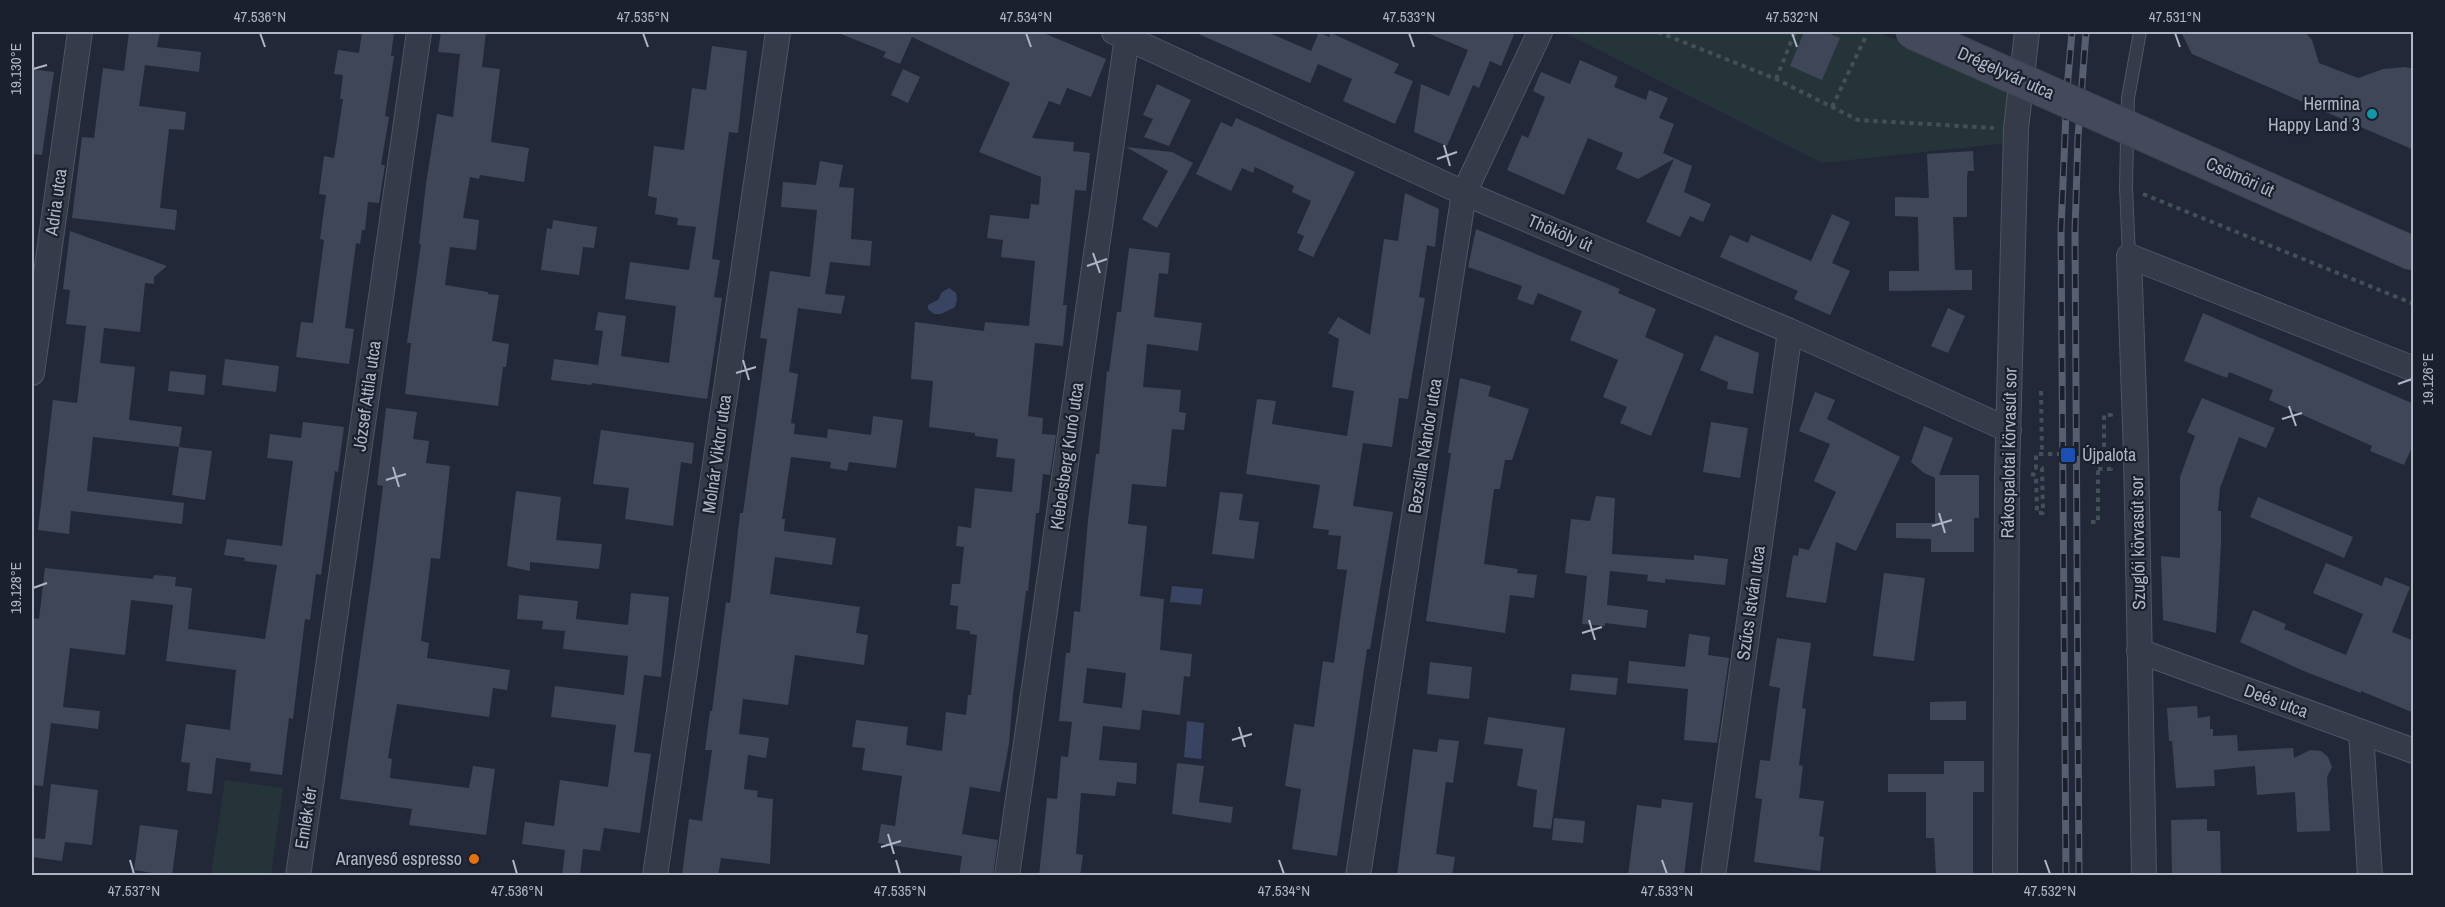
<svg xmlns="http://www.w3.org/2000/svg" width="2445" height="907" font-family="'Archivo Narrow',sans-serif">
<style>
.green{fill:#243439}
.water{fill:#384461}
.building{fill:#3e4658;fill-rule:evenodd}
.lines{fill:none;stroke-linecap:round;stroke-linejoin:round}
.service-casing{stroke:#505563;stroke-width:14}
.minor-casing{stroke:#505563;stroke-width:26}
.path{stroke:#415156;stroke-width:4;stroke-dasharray:4.5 4.5;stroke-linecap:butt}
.service{stroke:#353b48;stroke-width:12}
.minor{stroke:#353b48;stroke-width:24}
.rail-casing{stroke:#575e6f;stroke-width:7}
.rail{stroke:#1b202d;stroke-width:4.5;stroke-dasharray:14;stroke-linecap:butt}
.secondary-bridge-casing{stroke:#3f4452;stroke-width:35;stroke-linecap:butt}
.secondary-bridge{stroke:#44495b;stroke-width:33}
.ticks{fill:none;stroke:#b0b5c5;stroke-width:2}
.culture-dot{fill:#0f9aa8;stroke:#1b202d;stroke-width:2}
.transit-dot{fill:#1a4fb4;stroke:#1b202d;stroke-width:2}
.food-dot{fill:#e8710a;stroke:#1b202d;stroke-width:2}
.labels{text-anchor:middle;stroke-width:4.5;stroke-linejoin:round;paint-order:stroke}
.street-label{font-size:18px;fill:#b0b5c5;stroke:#1b202d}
.poi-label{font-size:18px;fill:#b0b5c5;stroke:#1b202d;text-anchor:end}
.neatline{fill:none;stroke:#b0b5c5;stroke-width:2}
.ticks-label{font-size:15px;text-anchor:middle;fill:#b0b5c5}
</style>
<rect width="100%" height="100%" fill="#222838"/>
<path class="green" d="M1563 32H1876L2007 82V143L1822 163Z
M225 780 283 788 271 875H211Z"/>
<path class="water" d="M949 288 956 293 957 300 955 307 941 314H934L928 309V305L938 300 942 292Z
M1172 586 1203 589 1201 605 1170 602Z
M1187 721 1204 723 1201 759 1184 757Z"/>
<path class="building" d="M129 32H160L157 47 201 52 199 72 145 65 139 106 186 112 184 130 169 129 160 208 177 210 175 230 72 218 82 137 94 138 103 68 124 71Z
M362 32H394L391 56H394L385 116 389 117 381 165H385L379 203 368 202 365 230H362L360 244 356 243 345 328 354 329 349 364 296 357 301 322 313 323 324 240 320 239 326 195 319 194 324 156 334 158 343 99H340L343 75 334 74 338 50 359 53Z
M441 32H486L482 67 500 69 491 142 529 148 524 182 480 175 479 179 470 177 463 218 479 220 476 250 450 247 445 285 488 292V294L499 295 492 341 509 344 506 367H503L498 406 405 394 411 343H407L421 244H419L426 184 437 114 453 117 460 54 438 52Z
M836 32H1041L1106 59 1091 97 1067 88 1060 105 1049 101 1032 138 1074 142 1073 151 1090 153 1086 191 1075 190 1063 305H1067L1063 346 1035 343 1028 416 1043 418 1042 434 1056 435 1050 475 1043 474 1039 513H1036L1028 591H1026L1013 694 1009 744 1000 792 970 787 962 834 998 840 993 876H959L962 856 878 843 881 824 895 826 902 776 862 770 865 748 852 747 856 720 908 727 906 745 942 751 946 712 966 715 968 695H971L977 635 970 634V631L956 629 958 606 950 605 952 584H960L964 547 956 546 958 526 971 528 975 488 1012 492 1015 459 996 457 998 439 975 436V433L929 427 933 381 911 379 915 322 984 331 985 322 1029 326 1035 261 1001 257 1003 240 987 238 990 215 1029 219 1031 204 1039 205 1041 177 979 152 1010 83 912 37 900 64 883 57 886 52Z
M1194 32H1267L1311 51 1319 32 1329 37 1331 33 1399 64 1394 73 1413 81 1395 124 1343 101 1352 79 1318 64 1310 83Z
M1425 32H1515L1501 66 1490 61 1479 88 1473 85 1447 146 1414 132 1421 84 1449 96 1468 50Z
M1804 32H1825L1840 38 1822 80 1790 66Z
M2181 32H2305L2312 40 2319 63 2358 78 2383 69 2405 67 2414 69V150L2192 54Z
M712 46 747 51 738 133 729 132 712 259 720 260 714 297 722 298 707 399 592 383 591 385 551 380 554 359 598 365 603 331 595 330 598 312 626 316 621 356 669 363 676 306 625 299 630 262 689 270 696 227 677 225 678 218 655 214 657 198 648 196 654 146 684 150 692 88 706 90Z
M1580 60 1618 77 1614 87 1646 100 1649 90 1668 98 1659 118 1674 124 1663 153 1692 166 1684 192 1711 204 1703 222 1690 216 1680 237 1646 222 1674 159 1638 179 1616 169 1623 153 1588 138 1564 195 1507 170 1522 135 1528 138 1545 97 1533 91 1541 72 1570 84Z
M32 69 54 72 42 155 32 154Z
M903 69 920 77 908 103 891 95Z
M1157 84 1191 100 1169 146 1144 137 1153 119 1143 115Z
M1236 118 1355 172 1313 257 1298 250 1304 236 1297 233 1311 201 1292 192 1294 186 1255 167 1253 173 1242 168 1231 191 1196 174 1221 122 1232 127Z
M1126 147 1172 152 1193 163 1157 228 1142 219 1168 171Z
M1973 151 1974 171H1968L1967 177V217H1953L1955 270H1972V290L1889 291V271H1919L1918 217 1895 216V197L1929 198 1927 154Z
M820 161 843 165 839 187 854 188 851 239 872 241 870 266 830 262 825 294 845 296 841 314 798 308 789 372 798 374 791 423 795 424 794 434 827 438 828 429 871 435 873 416 903 420 896 468 849 462 847 471 830 468 831 462 791 457 782 519H785L784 531 836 538 832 565 775 557 770 594 860 607 856 633 868 635 864 665 795 655 788 705 743 699 739 734 769 738 766 758 748 755 744 789 758 791 757 797 773 799 770 864 721 858 718 876H682L689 819 702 821 712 750H705L710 711H712L726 602 730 603 740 513H743L767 339 760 338 770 271 810 277 817 210 781 207 783 182 816 185Z
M1405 193 1439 209 1435 247 1427 245 1419 297 1425 298 1408 399 1399 398 1392 447 1363 443 1353 506 1393 512 1370 649H1367L1337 856 1292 849 1301 789 1285 786 1294 724 1314 727 1323 661 1334 663 1347 570 1337 569 1341 536 1328 535 1329 530 1313 528 1320 485 1246 474 1257 399 1276 401 1272 424 1347 436 1354 391 1332 387 1339 339 1328 333 1338 317 1370 335 1384 239 1398 241Z
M1832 214 1850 222 1832 263 1850 271 1830 315 1794 299 1798 291 1720 257 1730 235 1748 243 1751 235 1811 261Z
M553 220 597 227 594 248 583 247 579 275 541 270 547 228 552 229Z
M1476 229 1620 289 1618 293 1656 309 1645 337 1684 354 1651 436 1620 423 1627 407 1603 397 1618 360 1570 340 1582 311 1538 293 1533 305 1517 299 1522 286 1468 267Z
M70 231 167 266 154 277V284L145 283 140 332 104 328 100 363 135 367 129 420 182 427 179 447 93 437 87 491 184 503 182 524 71 511 69 534 38 530 53 400 77 403 86 326 66 324 70 290 63 289Z
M1129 248 1170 253 1168 274 1159 273 1154 317 1202 323 1198 351 1147 344 1143 387 1181 390 1179 412 1186 413 1184 430 1172 429 1166 487 1132 484 1128 524 1147 526 1140 596 1164 599 1160 650 1192 654 1190 677 1184 676 1180 715 1142 710 1140 730 1103 726 1099 760 1137 763 1136 784 1117 782 1115 796 1081 793 1076 854 1083 855 1080 876H1039L1047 798 1057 799 1061 756 1068 757 1072 722 1059 721 1066 653H1070L1074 611 1080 612 1088 520 1096 454H1099L1107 371 1109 372 1117 312H1121ZM1087 668 1126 673 1122 708 1083 703Z
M1948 308 1965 316 1948 353 1931 346Z
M2203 313 2414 404V443L2404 465 2370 451 2372 446 2269 400 2273 390 2229 372 2227 378 2184 361Z
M1715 335 1759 353 1753 394 1727 389 1728 382 1700 370Z
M225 359 279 366 276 392 222 385Z
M170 371 206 375 204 395 168 391Z
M1460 378 1491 386 1488 396 1529 409 1512 460H1505L1500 489H1494L1484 564 1518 569 1517 573 1537 575 1534 598 1510 595 1505 633 1426 621 1451 453H1448Z
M1815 392 1835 400 1827 419 1900 457 1856 551 1836 542 1826 603 1786 597 1793 555 1798 556 1799 548 1809 550 1836 492 1814 481 1830 444 1799 431Z
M2202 398 2275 428 2266 448 2239 437 2220 488 2218 511H2221V543L2216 633 2163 620 2161 556 2180 558V477L2195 436 2187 432Z
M386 408 417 412 413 439 429 441 426 463 450 466 440 559 431 558 421 641 429 643 427 658 510 670 507 690 493 688 489 717 397 704 388 758 392 759 390 778 469 788 473 766 495 769 486 835 409 825 412 809 340 799 373 565 383 486 377 485Z
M303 422 344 427 338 472 335 471 321 575 316 574 310 620 305 619 293 719 289 718 282 775 250 771 251 763 216 758 212 794 187 791 190 763 181 762 186 724 230 730 236 670 166 661 173 605 131 600 125 655 70 648 63 707 100 711 98 729 51 723 43 786 32 785V618L39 619 45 568 153 579 154 575 176 577 175 586 192 588 188 629 265 639 277 565 244 561 245 558 224 555 227 539 282 546 293 461 267 458 270 434 301 438Z
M1711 422 1748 428 1740 478 1703 472Z
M1924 426 1953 438 1939 475H1979V518H1974V552H1931V539L1896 538V523H1935V478L1924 473 1911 462Z
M601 430 694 443 692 464 681 462 673 526 625 519 629 488 593 484Z
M179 447 212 451 205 500 172 495Z
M516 491 561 497 556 540 602 544 599 569 530 562V571L507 566Z
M1220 492 1243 494 1239 520 1259 522 1254 559 1212 554Z
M1596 496 1615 498 1612 554 1694 560V555L1728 559 1725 585 1665 579V583L1647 581 1648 575 1610 571 1607 605 1648 610 1646 628 1605 623V626L1582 624 1587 576 1565 573 1571 519 1590 521Z
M2258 497 2353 537 2344 558 2250 517Z
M2326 563 2382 586 2385 577 2410 587 2392 632 2414 641V713L2361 691V693L2306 672 2240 642 2253 610 2286 624 2284 629 2346 655 2363 614 2313 593Z
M1884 573 1925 578 1914 661 1873 656Z
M631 593 669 597 661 677 644 675 634 752 651 754 640 833 604 828 600 851 583 849 580 876H562L565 850 522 844 525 822 554 826 560 780 608 787 616 725 551 717 555 686 624 695 628 656 563 649 565 631 542 629 543 621 517 619 519 595 578 601 576 619 628 625Z
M1689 634 1710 637 1708 655 1729 658 1717 743 1684 740 1688 689 1627 683 1629 661 1685 667Z
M1777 638 1811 643 1802 708 1806 709 1799 765 1803 766 1799 798 1824 801 1819 836 1824 837 1820 871 1754 862 1762 799 1755 798 1760 760 1770 761 1780 688 1769 686Z
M1430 662 1472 667 1469 699 1427 694Z
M1572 674 1618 678 1616 695 1570 690Z
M1966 701V720H1930V702Z
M2197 706 2198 718 2210 716V729H2213V736L2237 735 2238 751 2293 748 2294 758 2310 750 2321 751 2328 757 2332 767 2327 777 2330 831 2297 832 2295 792 2257 795 2255 766 2214 770 2215 786 2176 788 2172 741H2169L2167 708Z
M1488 717 1565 728 1551 829 1533 827 1537 790 1517 786 1523 749 1484 744Z
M1439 739 1459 741 1453 783 1446 782 1436 854 1455 857 1452 876H1397L1413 749 1437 752Z
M1944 761H1984V792H1973V876H1936L1934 838H1926V792H1888V774H1944Z
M1177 763 1204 766 1199 802 1233 807 1231 823 1172 814Z
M51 784 98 790 92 845 65 842 62 861 32 857V838L45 839Z
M1662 799 1693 803 1684 876H1628L1637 805 1661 808Z
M1554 818 1585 821 1583 843 1552 840Z
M2207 819V831H2220L2221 876H2172L2171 820Z
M140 825 178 830 172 876 134 870Z"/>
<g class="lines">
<g class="service-casing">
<path id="service" d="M2129 256 2126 187 2128 98 2140 32"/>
</g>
<g class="minor-casing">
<path id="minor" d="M1114 32 1464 193 1790 331 2009 430
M32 373 80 32
M2139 651 2414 751
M2361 732 2370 876
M298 876 419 32
M655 876 778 32
M1007 876 1127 37
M1358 876 1464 193 1540 32
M1713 876 1790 331
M2005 876 2007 478 2016 129 2027 32
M2144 876 2136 454 2129 256 2414 369"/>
</g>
<path class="path" d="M1658 32 1776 79 1858 120 1994 128
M1776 79 1795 32
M1832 107 1866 36
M2143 194 2414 304
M2041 391 2042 454
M2098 469H2111V466
M2031 474 2036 475 2037 513H2043L2042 468H2036V454H2104V415H2111V417
M2091 522H2098V454"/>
<use href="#service" class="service"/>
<use href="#minor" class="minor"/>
<g class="rail-casing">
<path id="rail" d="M2066 876 2061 230 2067 89 2072 32
M2079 876 2075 230 2078 137 2086 32"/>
</g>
<use href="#rail" class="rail"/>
<g class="secondary-bridge-casing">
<path id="secondary-bridge" d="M1912 32 2414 254"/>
</g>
<use href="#secondary-bridge" class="secondary-bridge"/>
</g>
<path class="ticks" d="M260 33 265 47M643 33 648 47M1026 33 1031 47M1409 33 1414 47M1792 33 1797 47M2175 33 2180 47M33 69 47 65M1444 145 1450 166M1437 159 1457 152M1093 253 1100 273M1087 266 1107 259M743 360 749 380M736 373 756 367M2398 384 2412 379M2289 406 2296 426M2282 419 2302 413M393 467 399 487M386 480 406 474M1939 513 1945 533M1932 526 1952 520M33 588 47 583M1589 620 1595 640M1582 633 1602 627M1239 727 1245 747M1232 740 1252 734M888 834 894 854M881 847 901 841M130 860 134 874M513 860 517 874M896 860 900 874M1279 860 1284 874M1662 860 1667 874M2045 860 2050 874"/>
<circle class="culture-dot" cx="2372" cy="114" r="6"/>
<rect class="transit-dot" x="2060" y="447" width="16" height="16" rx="3"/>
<circle class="food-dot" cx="474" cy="859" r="6"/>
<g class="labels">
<g class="street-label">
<text transform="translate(2006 73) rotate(24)" y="6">Drégelyvár utca</text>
<text transform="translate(2240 177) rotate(24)" y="6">Csömöri út</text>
<text transform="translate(56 202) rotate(-82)" y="6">Adria utca</text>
<text transform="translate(1560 233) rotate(23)" y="6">Thököly út</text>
<text transform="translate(367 396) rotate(-82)" y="6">József Attila utca</text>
<text transform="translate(1425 446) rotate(-81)" y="6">Bezsilla Nándor utca</text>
<text transform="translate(2009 453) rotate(-89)" y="6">Rákospalotai körvasút sor</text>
<text transform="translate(717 454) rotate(-82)" y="6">Molnár Viktor utca</text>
<text transform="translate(1067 456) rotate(-82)" y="6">Klebelsberg Kunó utca</text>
<text transform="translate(2138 543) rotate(-91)" y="6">Szuglói körvasút sor</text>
<text transform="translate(1751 603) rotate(-82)" y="6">Szűcs István utca</text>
<text transform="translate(2276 701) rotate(20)" y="6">Deés utca</text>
<text transform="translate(306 818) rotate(-81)" y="6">Emlék tér</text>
</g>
<g class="poi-label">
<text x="2360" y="110">Hermina<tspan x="2360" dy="21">Happy Land 3</tspan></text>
<text x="2082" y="461" text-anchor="start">Újpalota</text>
<text x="462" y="865">Aranyeső espresso</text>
</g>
</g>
<rect width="2445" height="907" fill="none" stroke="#1b202d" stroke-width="66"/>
<rect x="33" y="33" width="2379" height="841" class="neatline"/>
<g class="ticks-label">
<text x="260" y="22">47.536°N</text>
<text x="643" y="22">47.535°N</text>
<text x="1026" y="22">47.534°N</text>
<text x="1409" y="22">47.533°N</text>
<text x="1792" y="22">47.532°N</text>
<text x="2175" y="22">47.531°N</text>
<text transform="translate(16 69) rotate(-90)" y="5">19.130°E</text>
<text transform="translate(2428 379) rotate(-90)" y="5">19.126°E</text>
<text transform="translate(16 588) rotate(-90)" y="5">19.128°E</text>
<text x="134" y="896">47.537°N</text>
<text x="517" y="896">47.536°N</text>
<text x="900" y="896">47.535°N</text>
<text x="1284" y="896">47.534°N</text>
<text x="1667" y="896">47.533°N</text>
<text x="2050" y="896">47.532°N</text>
</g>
</svg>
